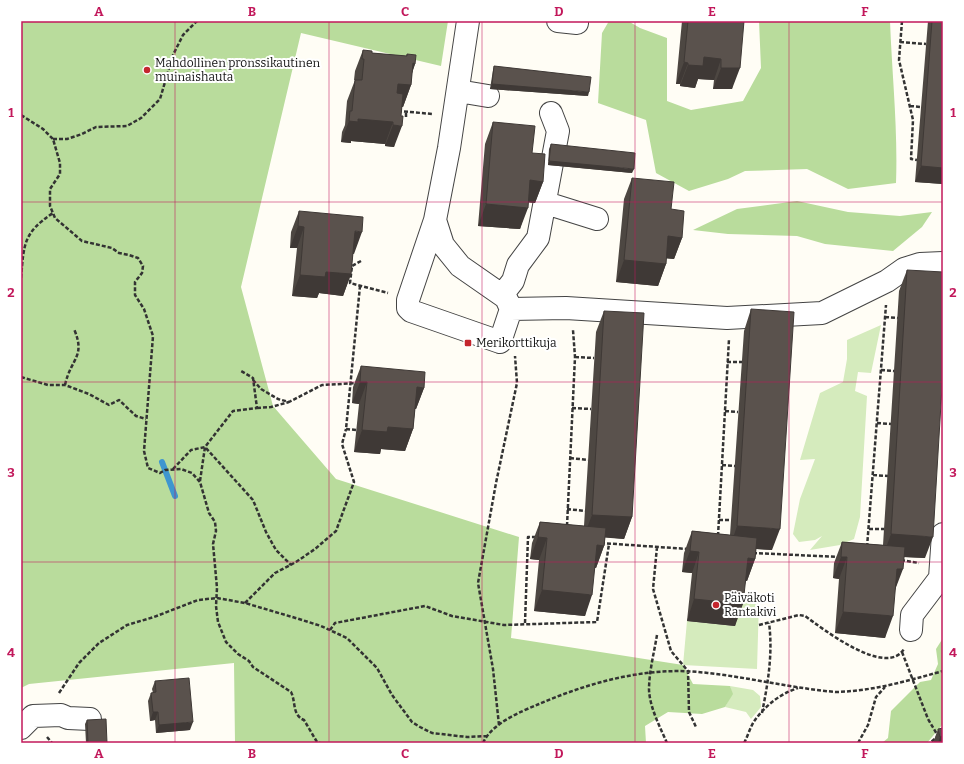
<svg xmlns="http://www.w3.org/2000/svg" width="964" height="764" font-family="Bitter,serif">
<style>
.green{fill:#d5ebbd}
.forest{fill:#b9dc9c}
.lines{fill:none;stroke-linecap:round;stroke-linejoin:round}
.stream{stroke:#3f96cf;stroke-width:6}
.minor-casing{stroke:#444;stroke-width:24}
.path{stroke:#333;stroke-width:2.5;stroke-dasharray:4 2;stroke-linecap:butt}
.minor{stroke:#fff;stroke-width:22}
.wall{fill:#4d4742}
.shaded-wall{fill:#3f3936}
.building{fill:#5a524d;stroke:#3f3936}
.grid{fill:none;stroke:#c2185b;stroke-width:1;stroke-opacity:0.55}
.poi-dot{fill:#c4262e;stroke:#fff;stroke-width:1.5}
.labels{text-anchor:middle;stroke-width:4;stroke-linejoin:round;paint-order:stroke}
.poi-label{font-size:12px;fill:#111;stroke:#fff;text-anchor:start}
.neatline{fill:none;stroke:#c2185b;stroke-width:1.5}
.grid-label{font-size:13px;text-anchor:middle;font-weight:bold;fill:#c2185b}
</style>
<rect width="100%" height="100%" fill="#fffdf5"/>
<path class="green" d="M881 325 871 373 858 372 855 391 867 396 860 517 854 539 840 545 810 550 822 536 815 540 799 542 793 534 800 499 815 459 800 460 820 393 843 382 847 359V340Z
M738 600 759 601 757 669 683 665 687 621 735 626Z
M730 686 753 690 760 696 761 707 751 719 746 712 725 707 732 694Z"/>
<path class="forest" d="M21 21H448L441 66 301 33 241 287 273 406 336 479 519 537 511 638 683 665 693 684 730 686 733 694 725 707 702 714 668 712 645 726 646 743H235L234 663 29 684 21 688Z
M609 21H628L640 28 667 38V101L691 110 743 101 761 68 759 21H890C892 75 898 129 896 183L848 189 807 169 745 171 728 179 689 191 656 173 646 120 598 103 602 33Z
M797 201 848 212 900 216 932 212 922 227 893 251 825 244 797 236 728 234 693 230 737 209Z
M943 638V724L927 743H882L888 738 891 711 920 682 931 680 938 664 936 649Z"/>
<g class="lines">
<path class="stream" d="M162 462 175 496"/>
<g class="minor-casing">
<path id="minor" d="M558 21 577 23V21
M458 91 488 96
M546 203 597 219
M435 220 443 245 460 266 506 298 511 309 500 342 411 311 408 308V300L435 220 449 148 468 21
M502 295 513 281 518 265 538 238 558 131 551 113
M511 309 566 308 727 318 822 313 887 281 904 269 920 264 943 263
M911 630 912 615 940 578 943 534
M21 728 33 716 61 715 68 718 90 719"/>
</g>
<path class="path" d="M902 21 899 60 913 120 911 159 917 160
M900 42 926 44
M910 106 921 107
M398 111 433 114
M21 115 43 129 53 139 60 163V174L50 189V206L55 218 82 241 112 248 119 253 129 255 138 258 143 266 142 273 135 282V295L144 309 153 336 144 451 148 468 160 473 165 470 181 469 192 473 200 482 209 513 215 522 216 531 213 544 217 588 216 606 218 622 226 642 238 654 249 661 253 667 291 692C296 702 292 715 304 720L317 742 320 743
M406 117V111
M53 139H67L82 134 96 127 127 126 141 118 160 99 173 55 183 35 197 21
M361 261 352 266 350 283 388 293
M21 278C24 244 23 233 53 213
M885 317 898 318
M575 357 594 358
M727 362H742
M881 370 894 371
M21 377 48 385H65L89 394 109 405 119 400 136 416 146 419
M253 380 261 389 278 399 289 402 322 385 358 383
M65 385C71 358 86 357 74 329
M257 408 271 407 289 402
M572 408 591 409
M725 411 738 412
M877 423 891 424
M356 430 346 429 360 286
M570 458 588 460
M722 465 735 466
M173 469 191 450 205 447 253 500 266 532 276 550 291 565
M873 475 888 476
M200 481 205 447 233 411 257 408 253 378 241 371
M567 509 585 511
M719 520H731
M567 526 575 357 573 330
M869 529H884
M718 536 729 339
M601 543 688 549
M657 547 653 589 671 651 688 671 689 712 696 727
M867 547 886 305
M753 553 840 557
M901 560 919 563
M245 603 275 573 296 562 315 549 336 531 354 482 342 444 346 429
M525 623 528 537H537
M759 625 799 615 805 616C823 629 886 678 904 649
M330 630 335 623 425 606 452 616 504 625 597 622 609 544
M657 635C654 653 649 672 649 690 650 708 660 727 667 743
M902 652 928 719 938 736 930 743
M59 693 79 663 99 643 127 625 154 617 198 600 217 598 245 603 299 619 321 626 347 638 377 668 392 695 412 722 420 727 432 733 467 737 487 736
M762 713C768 683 773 653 769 623
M499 725 493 669 478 583 496 483 517 383 515 356
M47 737 52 743
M483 743C492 723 520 712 539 704 588 683 644 667 698 672 744 676 789 688 836 692 873 691 907 681 943 671
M744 743C748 736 750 727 755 720 766 705 780 694 798 688
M858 743 868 725 876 697 885 687"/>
<use href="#minor" class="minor"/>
</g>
<path class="wall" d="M682 21H744L732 89H713L714 80 698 79 695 88 680 86V84H676Z
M928 21H943V184L915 182Z
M363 50 372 53 406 56 407 54 415 64 412 73 411 85 403 107H402L394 147 385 146V144L351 141V143L341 142 342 132 345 125 347 101 355 80H354L355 71Z
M494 66 588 96 490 89 493 70Z
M493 122 543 182 535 203 528 202 520 229 478 226 485 144Z
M551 144 632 173 548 165 549 149Z
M632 178 671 209 682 238 674 259 666 258V264L658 286 616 282 624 199Z
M299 211 354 254 353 253 351 274 343 296 319 293 317 298 292 296 297 248H290L291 232Z
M907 270 925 558 904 557 895 590 885 638 835 633 839 579 833 578 834 563 842 542 883 545 899 291Z
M751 309 772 550 756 549 755 559 747 581 746 580 735 626 687 621 692 573 682 572 684 553 692 531 730 535 744 331Z
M604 311 632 517 624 539 605 537 604 546 596 568 595 567 585 616 534 611 539 560 530 559 532 543 540 522 584 526 596 332Z
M361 366 424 388 416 409H415L413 429 405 451 381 449 380 454 354 452 359 404 352 403 353 387Z
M155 681 190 730 156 733 155 720 150 721 148 701 151 693H153L152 689Z
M87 720 107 743H86L85 724Z
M938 729 943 743H933Z"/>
<path class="shaded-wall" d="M704 57 721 59 714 80 698 79 695 88 680 86 688 65Z
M684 62 688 63 680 84H676Z
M413 63 415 64 408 85H411L403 107 390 105 398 84Z
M721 68H740L732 89H713Z
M492 84 589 92 588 96 490 89Z
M358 119 393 122 385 144 351 141V143L341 142 349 121Z
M393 125 402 126 394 147 385 146Z
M549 161 634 169 632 173 548 165Z
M921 166 943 168V184L915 182Z
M530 180 543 182 535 203 522 202Z
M486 204 528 208 520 229 478 226Z
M298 226 304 227 297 248H290Z
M355 231 362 232 354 254 347 253Z
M668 236 682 238 674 259 661 258Z
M624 260 666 264 658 286 616 282Z
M326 272 351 274 343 296 319 293 317 298 292 296 300 275Z
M360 382H367L359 404 352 403Z
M417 387 424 388 416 409 409 408Z
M388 427 413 429 405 451 381 449 380 454 354 452 362 430Z
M592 515 632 517 624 539 584 536Z
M737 526 780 529 772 550 730 547Z
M891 534 933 537 925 558 883 556Z
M538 537 547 538 539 560 530 559Z
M597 545 604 546 596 568 590 567Z
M690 551 699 552 692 573 682 572Z
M841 557H847L839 579 833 578Z
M748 558 755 559 747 581 740 580Z
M897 569H903L895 590H889Z
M542 590 592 595 585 616 534 611Z
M694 599 743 604 735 626 687 621Z
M843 612 893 616 885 638 835 633Z
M153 712H158L155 720 150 721Z
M193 722 190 730 156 733 159 725Z
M943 736V743H938L940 737Z"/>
<path class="building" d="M688 21H744L740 68H721V59L704 57 703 66 688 65V63L684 62Z
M932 21H943V168L921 166Z
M363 50 372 51V53L407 56V54L416 55 415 64 413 63 411 85 398 84 397 93 403 94 401 116H403L402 126 393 125V122L358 119V122L349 121 350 111H352L355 80H362L364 59H362Z
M494 66 591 77 589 92 492 84Z
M493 122 535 126 532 153 545 154 543 182 530 180 528 208 486 204Z
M551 144 635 153 634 169 549 161Z
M632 178 674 182 671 209 684 211 682 238 668 236 666 264 624 260Z
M299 211 363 217 362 232 355 231 351 274 326 272 325 277 300 275 304 227 298 226Z
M907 270 943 272V370L933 537 891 534Z
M751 309 794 312 780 529 737 526Z
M604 311 644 313 632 517 592 515Z
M361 366 425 372 424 388 417 387 413 429 388 427 387 432 362 430 367 382H360Z
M540 522 606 528 604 546 597 545 592 595 542 590 547 538 538 537Z
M692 531 757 538 755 559 748 558 743 604 694 599 699 552 690 551Z
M842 542 905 547 903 569H897L893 616 843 612 847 557H841Z
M189 678 193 722 159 725 158 712H153L151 693 156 692 155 681Z
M106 719 107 743H88L87 720Z
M943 728V736L940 737 938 729Z"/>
<path class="grid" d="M175 21V743M329 21V743M482 21V743M635 21V743M789 21V743M21 202H943M21 382H943M21 562H943"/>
<g class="poi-dot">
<circle cx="147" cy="70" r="4"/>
<rect x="464" y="339" width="8" height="8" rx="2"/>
<circle cx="716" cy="605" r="4"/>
</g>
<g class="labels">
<g class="poi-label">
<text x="155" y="67">Mahdollinen pronssikautinen<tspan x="155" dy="14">muinaishauta</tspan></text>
<text x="476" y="347">Merikorttikuja</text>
<text x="724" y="602">Päiväkoti<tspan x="724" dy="14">Rantakivi</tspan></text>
</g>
</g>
<rect width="964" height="764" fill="none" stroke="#ffffff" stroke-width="44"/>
<rect x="22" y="22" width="920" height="720" class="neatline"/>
<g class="grid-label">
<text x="99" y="16">A</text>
<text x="252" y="16">B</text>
<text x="405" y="16">C</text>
<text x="559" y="16">D</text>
<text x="712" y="16">E</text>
<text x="865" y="16">F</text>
<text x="11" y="117">1</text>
<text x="953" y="117">1</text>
<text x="11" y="297">2</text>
<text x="953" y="297">2</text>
<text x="11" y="477">3</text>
<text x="953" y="477">3</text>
<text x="11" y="657">4</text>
<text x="953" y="657">4</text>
<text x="99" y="758">A</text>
<text x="252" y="758">B</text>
<text x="405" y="758">C</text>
<text x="559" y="758">D</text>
<text x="712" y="758">E</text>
<text x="865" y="758">F</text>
</g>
</svg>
